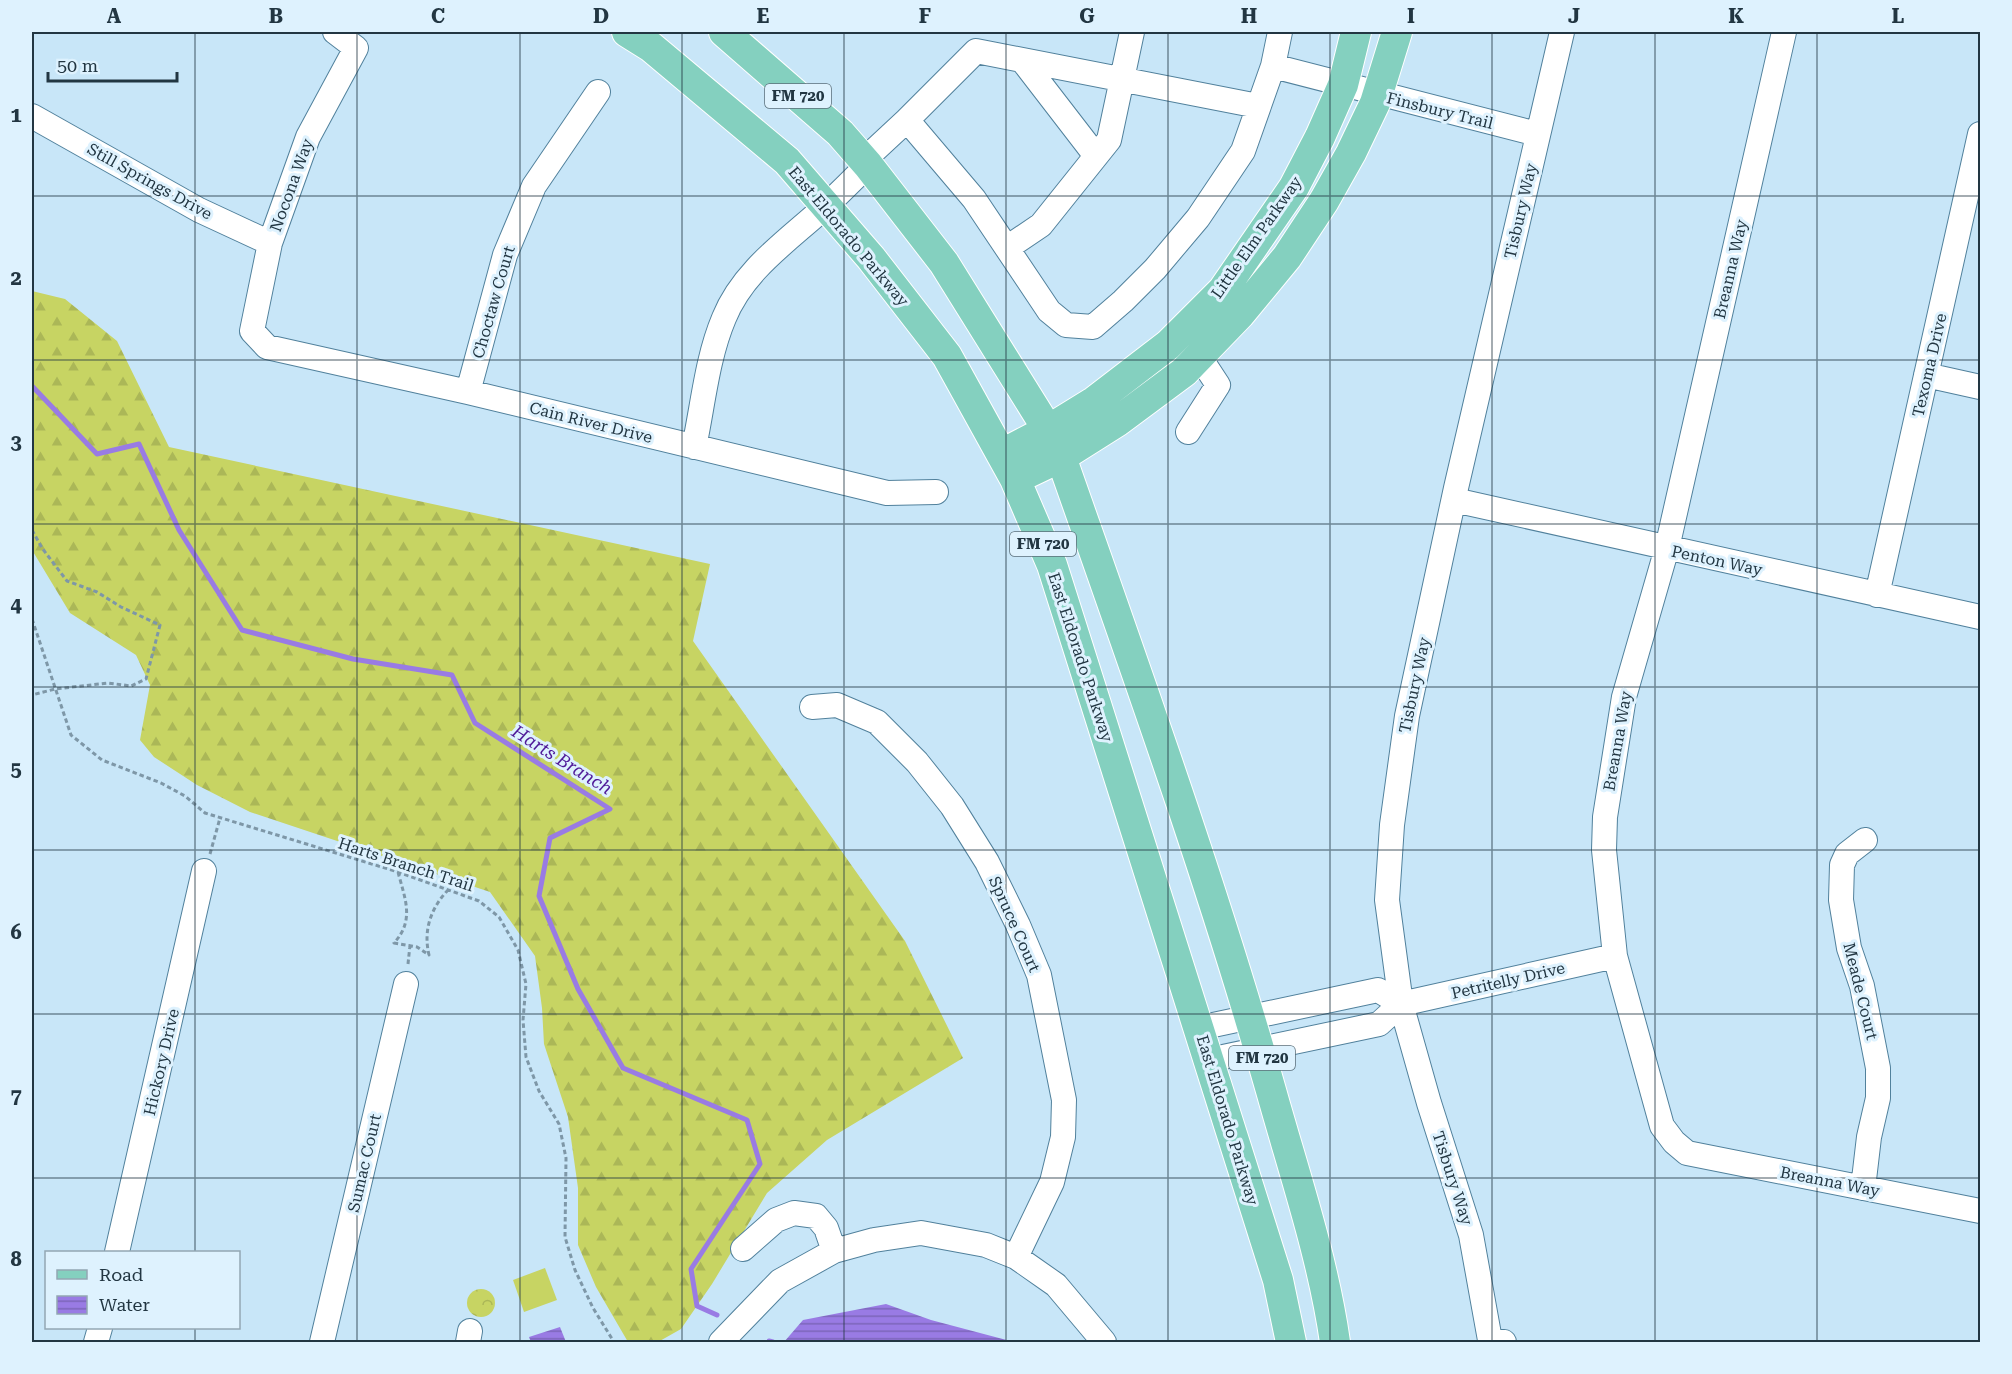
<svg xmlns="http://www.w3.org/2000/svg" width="2012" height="1374" font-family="'Roboto Serif',serif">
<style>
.forest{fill:url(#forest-firs)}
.park{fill:url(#park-crowns)}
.pitch{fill:#c7d463}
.water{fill:url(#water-rules)}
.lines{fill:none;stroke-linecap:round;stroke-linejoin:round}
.stream{stroke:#997be4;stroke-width:5}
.minor-casing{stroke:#51819c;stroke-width:26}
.major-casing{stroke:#fff;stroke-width:32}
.path{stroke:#7e97a7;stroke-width:3;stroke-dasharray:4.5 3;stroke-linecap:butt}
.minor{stroke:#fff;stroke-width:24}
.major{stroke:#84d0bf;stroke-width:30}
.grid{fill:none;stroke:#223642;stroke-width:1.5;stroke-opacity:0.55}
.labels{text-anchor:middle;stroke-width:6;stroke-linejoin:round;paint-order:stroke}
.shield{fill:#def2fe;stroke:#5a6e7a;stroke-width:1.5}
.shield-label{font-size:15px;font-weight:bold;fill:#223642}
.street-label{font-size:16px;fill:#223642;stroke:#def2fe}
.water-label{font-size:18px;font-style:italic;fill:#4f1a98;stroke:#def2fe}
.neatline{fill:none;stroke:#223642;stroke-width:2}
.grid-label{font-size:20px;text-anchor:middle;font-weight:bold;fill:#223642}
</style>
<defs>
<pattern id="forest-firs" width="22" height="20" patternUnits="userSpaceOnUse" patternTransform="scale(1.5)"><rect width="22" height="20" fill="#c7d463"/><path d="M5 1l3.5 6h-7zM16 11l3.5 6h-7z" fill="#abb757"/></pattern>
<pattern id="park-crowns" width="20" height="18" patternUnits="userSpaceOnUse" patternTransform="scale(1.5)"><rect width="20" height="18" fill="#c7d463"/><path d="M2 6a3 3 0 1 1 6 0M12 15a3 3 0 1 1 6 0" fill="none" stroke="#abb757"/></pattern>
<pattern id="water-rules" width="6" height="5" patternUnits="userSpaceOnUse" patternTransform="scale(1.5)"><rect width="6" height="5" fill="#997be4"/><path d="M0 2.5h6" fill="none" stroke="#7c66ba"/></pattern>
</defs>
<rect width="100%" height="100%" fill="#c8e6f8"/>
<path class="forest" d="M32 291 65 299 117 341 169 447 710 564 693 641 905 941 963 1058 827 1140 767 1193 712 1284 681 1329 658 1342H628L596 1287 578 1245V1188L568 1117 544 1044 542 1008 535 956 490 892 250 812 197 785 154 757 140 740 150 685 136 655 70 613 32 550Z"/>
<path class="park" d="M467 1303a14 14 0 1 1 28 0a14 14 0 1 1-28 0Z"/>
<path class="pitch" d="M545 1268 557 1300 524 1312 513 1280Z"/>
<path class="water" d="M886 1304 931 1320 1014 1342H784L803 1320Z
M560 1327 566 1342H531L529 1337Z"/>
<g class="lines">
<path class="stream" d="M32 386 97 454 139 444 179 530 242 630 353 659 452 675 475 723 610 809 550 838 539 896 578 989 623 1068 747 1120 760 1164 691 1269 697 1306 717 1315
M769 1341 773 1342"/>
<g class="minor-casing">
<path id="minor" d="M335 32 356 48 308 137 270 243 252 331 267 347 468 392 887 493 936 492
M1784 32 1667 548 1624 697 1605 817 1604 850 1615 956 1662 1126 1674 1142 1687 1153 1980 1211
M1022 60 1096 156
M1273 66 1280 32
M32 116 199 210 270 243
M907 120 976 51 1258 106
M864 160 907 120 974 199 1049 311 1066 325 1093 327 1123 301 1155 269 1198 218 1243 151 1273 66 1537 134
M1007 248 1041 225 1109 140 1132 32
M1926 375 1980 387
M468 392 505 255 534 186 598 92
M1188 432 1218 385 1199 356
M694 447C703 405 707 358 724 318 742 273 783 244 818 213 835 198 851 181 868 165
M1454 500 1980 617
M1877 595 1980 134
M812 707 837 705 877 722 917 762 952 806 987 862 1018 925 1039 975 1064 1100 1063 1137 1052 1182 1016 1257
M1199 1028 1378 990 1401 1004
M1209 1060 1379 1024 1401 1004 1615 956
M1863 1188 1869 1137 1878 1098V1068L1862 986 1849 948 1841 900 1842 865 1847 854 1865 840
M743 1249 776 1220 794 1213 816 1216 826 1228 834 1251
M117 1252 204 871
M96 1342 100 1328
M322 1342 406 984
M468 1342 470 1331
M721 1342 780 1281 834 1251 874 1240 921 1233 986 1245 1016 1257 1056 1285 1104 1342
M1504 1342 1490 1340 1471 1235 1429 1103 1401 1004 1387 900 1392 825 1407 716 1456 488 1562 32"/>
</g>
<g class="major-casing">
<path id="major" d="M627 32 651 47 787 161 871 258 947 356 1015 479 1052 565 1278 1280 1291 1342
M724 32 840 133 868 165 944 263 1048 430 1061 457C1135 668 1211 879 1272 1094 1295 1176 1323 1258 1335 1342
M1002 454 1048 430 1095 401 1168 345 1223 290 1294 187 1320 137 1343 85 1356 32
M1015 479 1061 457 1118 421 1184 372 1240 314 1287 257 1324 201 1351 153 1375 103 1397 32"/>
</g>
<path class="path" d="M32 530 42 548 67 581 97 592 121 607 160 625 146 679 131 686 108 683 55 689 32 695
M32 619 71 735 102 760 161 783 185 796 205 813 398 872 479 901 499 917 518 950 526 984 523 1020 526 1057 539 1091 559 1124 566 1158 565 1237 575 1270 593 1308 614 1342
M210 854 220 818
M398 872C405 899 415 920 394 943L417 947 429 955C423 930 431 908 448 890
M408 964 410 945"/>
<use href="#minor" class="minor"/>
<use href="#major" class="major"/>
</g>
<path class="grid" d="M195 32V1252M357 32V1342M520 32V1342M682 32V1342M844 32V1342M1006 32V1342M1168 32V1342M1330 32V1342M1492 32V1342M1655 32V1342M1817 32V1342M32 196H1980M32 360H1980M32 524H1980M32 687H1980M32 850H1980M32 1014H1980M32 1178H1980M195 1328V1342"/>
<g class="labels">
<g class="shield">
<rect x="765" y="84" width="66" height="24" rx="4.5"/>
<rect x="1010" y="532" width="66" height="24" rx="4.5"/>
<rect x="1229" y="1046" width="66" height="24" rx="4.5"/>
</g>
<g class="shield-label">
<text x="798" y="101">FM 720</text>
<text x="1043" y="549">FM 720</text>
<text x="1262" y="1063">FM 720</text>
</g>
<g class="street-label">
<text transform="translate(1440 110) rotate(14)" y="6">Finsbury Trail</text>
<text transform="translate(150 181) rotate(29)" y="6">Still Springs Drive</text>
<text transform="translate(291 185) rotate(-70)" y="6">Nocona Way</text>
<text transform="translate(1520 211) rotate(-77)" y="6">Tisbury Way</text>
<text transform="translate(849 236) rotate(50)" y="6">East Eldorado Parkway</text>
<text transform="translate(1256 237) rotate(-55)" y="6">Little Elm Parkway</text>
<text transform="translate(1730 269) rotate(-77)" y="6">Breanna Way</text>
<text transform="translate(493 302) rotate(-74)" y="6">Choctaw Court</text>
<text transform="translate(1929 365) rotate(-77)" y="6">Texoma Drive</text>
<text transform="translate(591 422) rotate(14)" y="6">Cain River Drive</text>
<text transform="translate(1717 560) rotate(12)" y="6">Penton Way</text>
<text transform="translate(1081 657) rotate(72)" y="6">East Eldorado Parkway</text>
<text transform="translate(1414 685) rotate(-78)" y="6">Tisbury Way</text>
<text transform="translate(1617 741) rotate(-80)" y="6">Breanna Way</text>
<text transform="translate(406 864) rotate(18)" y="6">Harts Branch Trail</text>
<text transform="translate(1015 924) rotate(66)" y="6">Spruce Court</text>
<text transform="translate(1508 980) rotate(-13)" y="6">Petritelly Drive</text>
<text transform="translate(1861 991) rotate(76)" y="6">Meade Court</text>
<text transform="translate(161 1062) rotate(-77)" y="6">Hickory Drive</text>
<text transform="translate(1228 1120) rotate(73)" y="6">East Eldorado Parkway</text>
<text transform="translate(364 1163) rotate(-77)" y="6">Sumac Court</text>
<text transform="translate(1453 1178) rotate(72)" y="6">Tisbury Way</text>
<text transform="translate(1830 1181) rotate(11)" y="6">Breanna Way</text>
</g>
<g class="water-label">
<text transform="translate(562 760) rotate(32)" y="6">Harts Branch</text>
</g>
</g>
<rect width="2012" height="1374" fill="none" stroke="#def2fe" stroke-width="66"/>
<rect x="45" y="1251" width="195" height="78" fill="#def2fe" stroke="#93a7b3" stroke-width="1.5"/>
<rect x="57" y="1270" width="30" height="9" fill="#84d0bf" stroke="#93a7b3" stroke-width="1.5"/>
<text x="99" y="1281" font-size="18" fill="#223642">Road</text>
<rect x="57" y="1296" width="30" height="18" fill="url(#water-rules)" stroke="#93a7b3" stroke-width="1.5"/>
<text x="99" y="1311" font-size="18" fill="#223642">Water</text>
<path d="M48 72v9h129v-9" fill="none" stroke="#223642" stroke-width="3"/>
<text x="57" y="72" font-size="18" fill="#223642" stroke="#def2fe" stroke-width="4.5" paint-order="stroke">50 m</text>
<rect x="33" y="33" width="1946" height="1308" class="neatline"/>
<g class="grid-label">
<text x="114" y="23">A</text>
<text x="276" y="23">B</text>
<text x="438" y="23">C</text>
<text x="601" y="23">D</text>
<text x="763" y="23">E</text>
<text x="925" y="23">F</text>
<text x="1087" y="23">G</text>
<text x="1249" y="23">H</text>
<text x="1411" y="23">I</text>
<text x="1574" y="23">J</text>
<text x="1736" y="23">K</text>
<text x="1898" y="23">L</text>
<text x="16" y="122">1</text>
<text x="16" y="285">2</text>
<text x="16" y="449">3</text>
<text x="16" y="612">4</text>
<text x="16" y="776">5</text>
<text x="16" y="939">6</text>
<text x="16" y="1103">7</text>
<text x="16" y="1266">8</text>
</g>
</svg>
